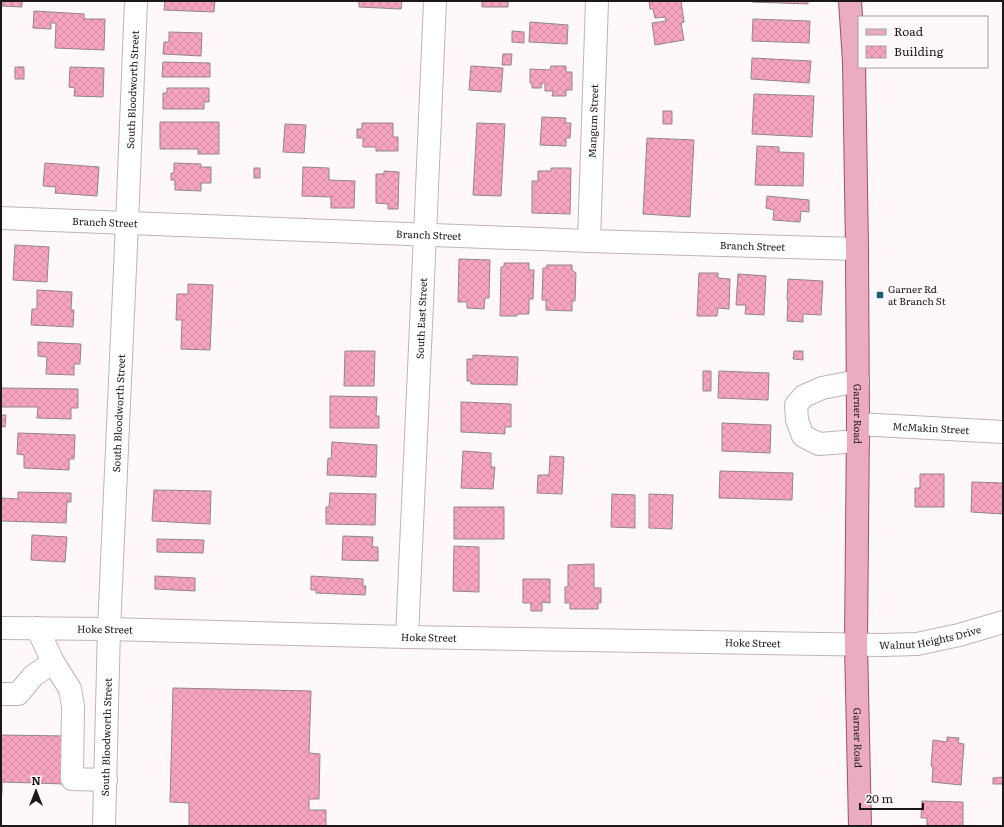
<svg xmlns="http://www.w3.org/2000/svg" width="1004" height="827" font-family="Literata,serif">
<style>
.building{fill:url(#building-cross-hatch);stroke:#928588}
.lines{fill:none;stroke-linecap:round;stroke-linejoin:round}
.minor-casing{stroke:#c0b3b6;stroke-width:24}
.major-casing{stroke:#99536c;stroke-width:24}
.minor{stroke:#fff;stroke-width:22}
.major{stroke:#ebacc2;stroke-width:22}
.poi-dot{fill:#17636e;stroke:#fef8fa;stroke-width:1.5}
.labels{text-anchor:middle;stroke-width:3;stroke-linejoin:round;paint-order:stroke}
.street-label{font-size:10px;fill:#1c1718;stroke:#fef8fa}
.poi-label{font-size:10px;fill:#1c1718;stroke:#fef8fa;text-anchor:start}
</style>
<defs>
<pattern id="building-cross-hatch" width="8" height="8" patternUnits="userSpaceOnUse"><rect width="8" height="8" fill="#f7a5bf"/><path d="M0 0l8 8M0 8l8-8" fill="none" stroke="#d38da3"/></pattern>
</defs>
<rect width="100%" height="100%" fill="#fef8fa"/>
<path class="building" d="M1 1H22V7L2 6V2Z
M165 1H215L214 12 164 10Z
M359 1H402L401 9 359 7Z
M482 1H508V7H482Z
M649 1H681L684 22 681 23 684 40 655 45 652 23 666 21 665 17 655 18 653 9H650Z
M752 1H808V4L752 2Z
M34 11 84 14V19H105L104 50 55 48 56 23H51V29L33 28Z
M753 19 810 21 809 43 752 41Z
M530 22 568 25 567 44 529 42Z
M512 31 524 32V43L512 42Z
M169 32 202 33 201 56 163 54 164 42H169Z
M503 54H512L511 65H502Z
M752 58 811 61 809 83 751 79Z
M163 62 210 63V77H162Z
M471 66 503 68 501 92 469 90Z
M551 66H566V72H572V90H566V96H552L553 91H545V83H542L541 88H532V83H530V69L550 70Z
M15 67H24V79H15Z
M70 67 104 68 103 97 74 96 75 88 69 87Z
M167 88H209V102H204V109H163V93H167Z
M754 94 814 96 812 137 752 134Z
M663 111H672V124H663Z
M542 117 566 118 565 123H571L570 138H566V146L540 145Z
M160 122H219V154H198V149H160Z
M362 123H393V137H398V151H376V147H363V138H357V129H362Z
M477 123 505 124 501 196 473 195Z
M285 124 306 125 304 153 283 152Z
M647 138 694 140 690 217 643 214Z
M757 146 779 147V152L804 153 803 186 755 185Z
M45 163 99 167 97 196 55 193 56 187 43 186Z
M174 163 201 164V167H211V183H201V191L175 190V180H171V173H174Z
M303 167 329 168V180L355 181 354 208H331V197L302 196Z
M254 168H260V178H254Z
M551 168H571L570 214 532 213V181H538V171H551Z
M384 171 399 172 398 209H388V204L376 203V174H384Z
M767 196 809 200V212L801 211 800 222 773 220 774 210 766 208Z
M15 245 49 247 47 282 13 280Z
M459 259 490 260 489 298H485L484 309 467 308V302H458Z
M504 263H529V270H534L533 299H529V314H517V316H500L501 267H504Z
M547 265H572V270L576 273 575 301H572V311L546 310V300H542L543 268H546Z
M699 273H718V278L730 279 729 309 718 308 717 316H697Z
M738 274 766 276 764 315 745 314 746 305H736Z
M788 279 823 281 821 315 803 314V322L787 321 788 300H787Z
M188 284 213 285 210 350 181 349 182 320H176L177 294H188Z
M37 290 72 292 71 310H74L73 327 31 325 32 309H37Z
M38 342 81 344 80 364H74V375L46 374 47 357 38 356Z
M345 351H375L374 386H344Z
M794 351H803V360L793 359Z
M473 355 518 357 517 385 471 384V381H467V359H473Z
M703 371H711V391H703Z
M719 371 769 373 768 400 718 398Z
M1 388 78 389V408H71V419L37 418 38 407H1Z
M330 396 377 397 376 416H379V428H330Z
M461 402 511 404V427H505V434L461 432Z
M1 415H6L5 427 1 426Z
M722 423 771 425 770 453 722 451Z
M18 433 75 435 74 459H69V470L24 468V455L17 454Z
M332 442 377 445 376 477 327 475 328 458 331 459Z
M463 451 491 453V467H495L493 489 461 488Z
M550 456 564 457 562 494 537 493 538 475H549Z
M720 471 793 473 792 500 719 498Z
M920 474H944V507H915V488H920Z
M972 482 1003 483V514L971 512Z
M154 490 211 491 210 524 152 521Z
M18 492 71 493V502H67L66 523 1 521V498L18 499Z
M330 493 376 494 375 525 326 524V507H329Z
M612 494 635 495V528L611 527Z
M649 494 673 495 672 529 649 528Z
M454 507H504V539H454Z
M32 535 67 537 65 562 31 560Z
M343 536 373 537 372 547H378V561L342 560Z
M157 539 204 540 203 553 157 552Z
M454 546 479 547V592L453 591Z
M594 564V588H601V603H598V609H570V603H565V587H568V565Z
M155 576 195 578V591L155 589Z
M311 576 363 579V586H366L365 595 316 593V590H311Z
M523 579H550V603L542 602V611H531V603H523Z
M173 688 311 691 309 753 320 754 319 799H309V810H326V826H189V803L170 802Z
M1 735 65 736 64 784 2 782V793H1Z
M947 737 959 738 958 743 964 744 961 785 932 782 933 767 931 766 933 740 947 742Z
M1003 777V784H993V778Z
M922 801 963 802V826H927V818H921Z"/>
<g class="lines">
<g class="minor-casing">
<g id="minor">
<path id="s1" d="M1 218 589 241 857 249"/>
<path id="s2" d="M589 241 597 1"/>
<path d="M858 381 822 388 804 396 796 405 797 420 803 436 819 444 858 441"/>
<path id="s3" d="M858 424 1003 432"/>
<path id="s4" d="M1 628 109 629 407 637 882 645 917 644 959 635 1003 622"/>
<path d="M37 628 53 662 70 689 73 706 72 779 106 780"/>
<path id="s5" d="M407 637 425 235 435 1"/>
<path d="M1 694H18L33 676 53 662"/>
<path id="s6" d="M104 826 109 629 127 223 136 1"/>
</g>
</g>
<g class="major-casing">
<g id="major">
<path id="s7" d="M850 1 854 62 857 249 858 424 856 644 860 826"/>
</g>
</g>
<use href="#minor" class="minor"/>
<use href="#major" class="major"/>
</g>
<rect class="poi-dot" x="876" y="291" width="8" height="8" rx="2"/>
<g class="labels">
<g class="street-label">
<text dy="4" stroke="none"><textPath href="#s6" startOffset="737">South Bloodworth Street</textPath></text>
<text dy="4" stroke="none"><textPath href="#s2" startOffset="120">Mangum Street</textPath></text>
<text dy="4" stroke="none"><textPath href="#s1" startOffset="104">Branch Street</textPath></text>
<text dy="4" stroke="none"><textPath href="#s1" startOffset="428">Branch Street</textPath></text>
<text dy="4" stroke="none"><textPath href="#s1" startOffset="752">Branch Street</textPath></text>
<text dy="4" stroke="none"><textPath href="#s5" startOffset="319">South East Street</textPath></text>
<text dy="4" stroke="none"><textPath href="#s6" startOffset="413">South Bloodworth Street</textPath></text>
<text dy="4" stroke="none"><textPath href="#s7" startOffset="413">Garner Road</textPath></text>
<text dy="4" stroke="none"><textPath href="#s3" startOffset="73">McMakin Street</textPath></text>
<text dy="4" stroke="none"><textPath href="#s4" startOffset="104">Hoke Street</textPath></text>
<text dy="4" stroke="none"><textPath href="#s4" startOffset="930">Walnut Heights Drive</textPath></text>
<text dy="4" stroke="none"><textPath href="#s4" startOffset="428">Hoke Street</textPath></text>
<text dy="4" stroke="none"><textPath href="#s4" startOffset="752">Hoke Street</textPath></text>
<text dy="4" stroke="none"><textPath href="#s6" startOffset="89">South Bloodworth Street</textPath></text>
<text dy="4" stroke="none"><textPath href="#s7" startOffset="737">Garner Road</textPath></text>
</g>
<g class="poi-label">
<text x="888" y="293">Garner Rd<tspan x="888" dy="12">at Branch St</tspan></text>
</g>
</g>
<rect width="1004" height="827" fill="none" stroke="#1c1718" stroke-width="4"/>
<rect x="858" y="16" width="130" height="52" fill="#fef8fa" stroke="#a49ea0"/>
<rect x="866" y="29" width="20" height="6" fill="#ebacc2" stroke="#a49ea0"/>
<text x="894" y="36" font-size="12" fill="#1c1718">Road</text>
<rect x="866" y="46" width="20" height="12" fill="url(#building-cross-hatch)" stroke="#a49ea0"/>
<text x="894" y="56" font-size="12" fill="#1c1718">Building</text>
<g transform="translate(36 791)" stroke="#fef8fa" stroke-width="3" paint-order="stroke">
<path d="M0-3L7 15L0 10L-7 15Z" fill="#1c1718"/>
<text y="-6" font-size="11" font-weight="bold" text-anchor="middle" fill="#1c1718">N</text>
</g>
<path d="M860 803v6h63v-6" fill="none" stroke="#1c1718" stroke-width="2"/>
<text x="866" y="803" font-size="12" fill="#1c1718" stroke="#fef8fa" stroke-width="3" paint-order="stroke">20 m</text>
</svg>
